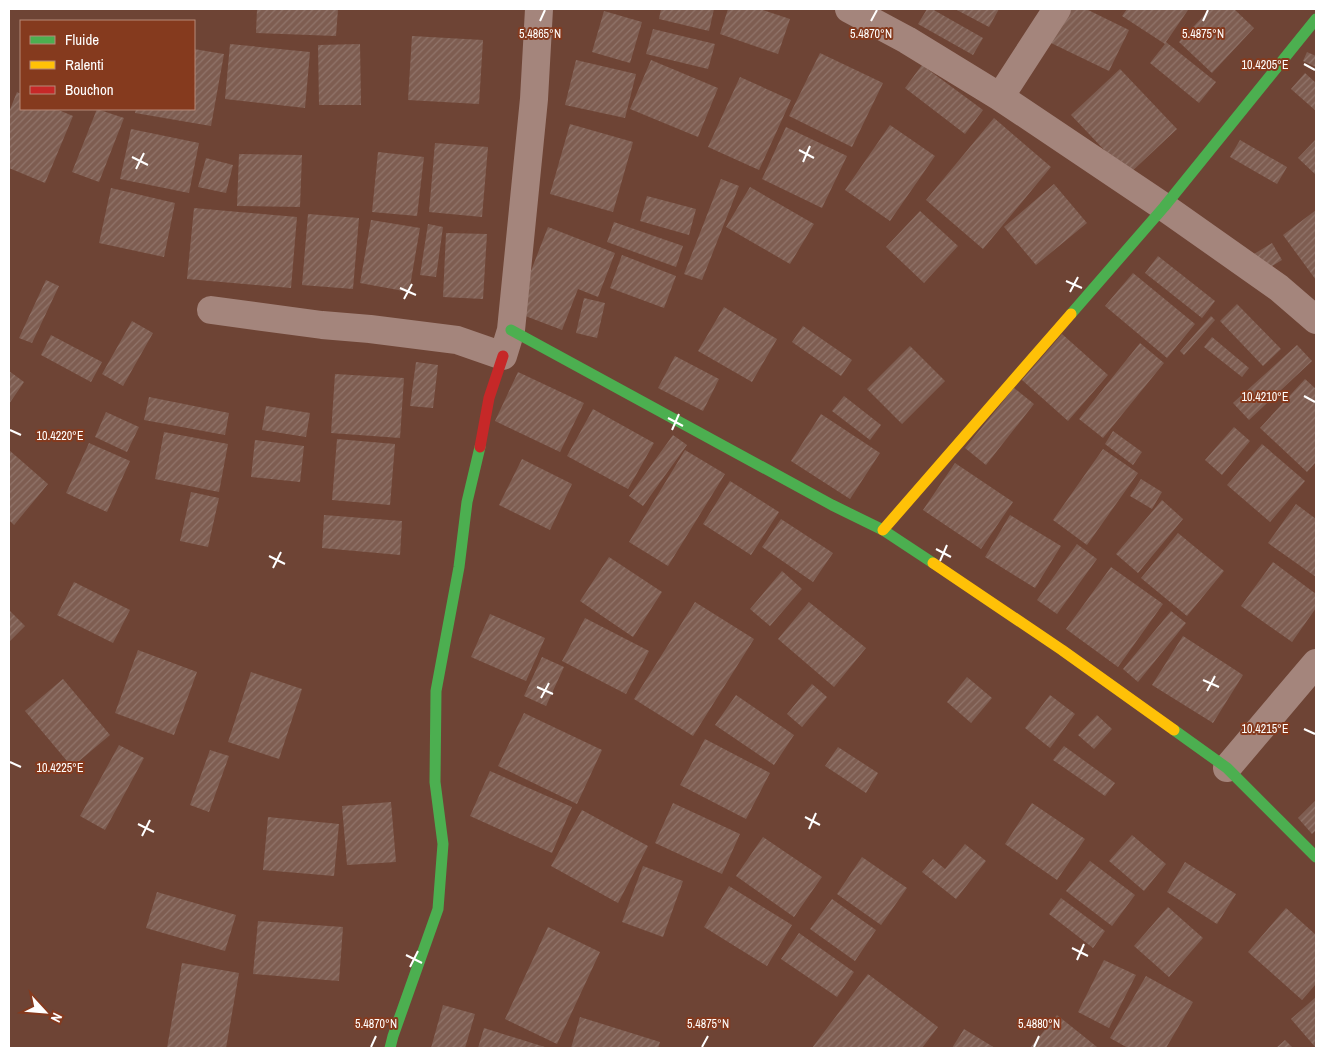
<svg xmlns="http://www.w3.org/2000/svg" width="1325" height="1057" font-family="'Archivo Narrow',sans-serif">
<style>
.building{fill:url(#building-hatch)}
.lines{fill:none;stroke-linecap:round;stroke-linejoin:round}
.street{stroke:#a4857c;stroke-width:28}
.fast{stroke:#4caf50;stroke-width:11}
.slow{stroke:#ffc107;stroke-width:11}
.jam{stroke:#c62828;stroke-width:11}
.ticks{fill:none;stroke:#fff;stroke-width:2}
.ticks-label{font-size:12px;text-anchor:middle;fill:#fff;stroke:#853a1e;stroke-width:4;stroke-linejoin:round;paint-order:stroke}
</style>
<defs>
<pattern id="building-hatch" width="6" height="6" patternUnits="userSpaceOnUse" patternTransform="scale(1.25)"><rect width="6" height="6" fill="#7e5d51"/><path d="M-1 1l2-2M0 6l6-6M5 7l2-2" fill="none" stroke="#91756b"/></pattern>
</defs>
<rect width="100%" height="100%" fill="#6e4435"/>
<path class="building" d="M257 9H338L336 36 256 33Z
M661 9H714L709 31 659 19Z
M728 9H760L790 19 778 54 720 34Z
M927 9H932L983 38 973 55 918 24Z
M955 9H999L989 27Z
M1068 9H1086L1129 30 1109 71 1051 43Z
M1127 9 1188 10 1166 42 1216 82 1199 103 1150 63 1165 44 1122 16Z
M1210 9H1234L1254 28 1212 73 1179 42Z
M604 11 642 22 630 63 592 52Z
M653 29 715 44 708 69 646 54Z
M412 36 483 40 479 104 408 100Z
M230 44 310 52 305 108 225 99Z
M360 44 361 105H319L318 45Z
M194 49 224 54 211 126 135 113 136 109H194Z
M1307 52 1316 56V67L1303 61Z
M820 53 883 83 852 147 789 116Z
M576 60 636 74 625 118 565 105Z
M651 60 718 88 698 137 630 109Z
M922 65 983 110 965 134 905 88Z
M1120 69 1177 129 1128 175 1071 115Z
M1305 73 1316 83V111L1291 89Z
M740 77 791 100 759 170 708 147Z
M17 92 21 94V109H56L73 116 45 183 9 168V112Z
M97 109 124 118 99 182 72 172Z
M994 118 1051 167 983 249 926 200Z
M570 124 633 142 613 212 550 194Z
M890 125 935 156 890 221 845 190Z
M786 127 847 156 822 208 762 179Z
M131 129 199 143 189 193 120 179Z
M1316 139V175L1298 158Z
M1240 140 1287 167 1277 184 1230 157Z
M435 143 488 147 482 217 429 212Z
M378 152 424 157 417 216 372 212Z
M239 154 302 155 300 207 237 206Z
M206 158 233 165 226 193 198 187Z
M721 179 739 186 702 280 684 274Z
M1054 184 1087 223 1036 265 1004 227Z
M750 187 814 224 790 264 726 227Z
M111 188 175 203 164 257 99 243Z
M647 196 696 209 689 235 640 221Z
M194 208 297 217 291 288 187 279Z
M1316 210V280L1283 235Z
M920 211 958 246 924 283 886 247Z
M308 214 359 218 353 289 302 285Z
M371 220 420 228 409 292 360 283Z
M614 222 683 246 676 267 607 242Z
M428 224 443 227 436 277 420 275Z
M548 227 615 253 598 297 578 289 562 330 515 312Z
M446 233 487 234 483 299 443 297Z
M1272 243 1282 260 1264 271 1254 254Z
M622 255 676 276 664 308 610 288Z
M1158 256 1215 301 1202 318 1145 273Z
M1133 273 1195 324 1167 358 1105 306Z
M46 280 59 286 32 343 19 338Z
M584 298 605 303 597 338 576 333Z
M1237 304 1281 349 1263 366 1220 321Z
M724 307 777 339 752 382 698 351Z
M1211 316 1215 320 1184 355 1180 351Z
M132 321 153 333 123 386 102 374Z
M803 326 852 360 841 376 792 342Z
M1062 334 1108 375 1068 421 1022 380Z
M51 335 102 362 91 382 41 355Z
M1212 337 1249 368 1242 377 1204 347Z
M1140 343 1164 363 1103 438 1079 419Z
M1297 345 1312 361 1249 420 1233 403Z
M910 346 945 381 902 424 867 389Z
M675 356 719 379 703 411 658 388Z
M416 362 438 365 433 408 410 406Z
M9 371 24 382 9 404Z
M518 372 584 403 560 452 495 421Z
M335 374 404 378 400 438 331 433Z
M1305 379 1316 389V462L1307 472 1260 428Z
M1014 388 1034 404 986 465 965 448Z
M844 396 881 425 870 440 832 411Z
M149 397 229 413 225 435 144 420Z
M266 406 310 413 306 437 262 430Z
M593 409 654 443 628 489 567 456Z
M106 412 139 427 127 452 95 437Z
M821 414 880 453 850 499 791 461Z
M1234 427 1250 441 1222 475 1205 460Z
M1113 431 1142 452 1133 465 1105 444Z
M164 432 228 444 219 492 155 479Z
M673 435 687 445 643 506 629 496Z
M337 439 395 444 390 505 332 500Z
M255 440 304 446 300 482 251 477Z
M89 443 130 461 107 512 66 493Z
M1262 444 1305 481 1270 522 1227 485Z
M1103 449 1138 473 1087 545 1053 520Z
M9 450 48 484 14 525 9 520Z
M685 450 725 474 668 566 629 542Z
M522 459 572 484 550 530 499 505Z
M955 463 1013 502 981 549 923 510Z
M1141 479 1162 492 1152 509 1130 496Z
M730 481 779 512 751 555 703 524Z
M191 492 219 498 208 547 180 541Z
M1162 500 1183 519 1138 573 1116 554Z
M1296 504 1316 519V577L1268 543Z
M324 515 402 521 400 555 322 548Z
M1010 515 1061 546 1035 588 985 557Z
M781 519 833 553 813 582 762 547Z
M1178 533 1224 571 1187 616 1141 578Z
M1077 544 1097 559 1057 614 1037 600Z
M609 557 662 592 633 637 580 601Z
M1273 562 1316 594V608L1292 642 1241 606Z
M1111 567 1163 604 1118 667 1066 629Z
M782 571 802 589 770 626 750 609Z
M74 582 130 610 113 643 57 615Z
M695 602 754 639 693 736 634 699Z
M809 602 866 648 834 687 778 639Z
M9 610 25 626 9 642Z
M1171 611 1186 623 1138 682 1123 669Z
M490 614 545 638 526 681 471 657Z
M585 618 649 651 626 694 562 661Z
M1183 636 1243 675 1213 723 1152 685Z
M138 650 197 672 174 735 115 713Z
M542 657 564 667 546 706 524 696Z
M251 672 302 689 279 759 228 742Z
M967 677 992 698 971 723 947 702Z
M63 679 110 735 72 767 25 711Z
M812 684 827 697 802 727 787 714Z
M736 695 794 735 774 765 715 725Z
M1050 695 1075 714 1050 748 1025 728Z
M524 713 602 750 577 804 498 766Z
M1097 715 1112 729 1094 749 1078 735Z
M705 739 770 773 746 819 680 785Z
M119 745 144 758 105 830 80 816Z
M1064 746 1115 783 1105 796 1053 760Z
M838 747 878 773 866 793 825 766Z
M210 750 229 756 209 812 190 805Z
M490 771 572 807 552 853 470 816Z
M1316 800V830L1312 834 1298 818Z
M391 802 396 862 347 865 342 806Z
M673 803 740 834 722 874 655 843Z
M1032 803 1085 839 1057 880 1005 844Z
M582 810 648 846 618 903 551 866Z
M268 817 339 824 334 876 263 870Z
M1132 835 1166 864 1144 891 1109 861Z
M763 837 822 877 794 917 736 876Z
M965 844 986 861 956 899 922 872 933 859 945 869Z
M862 857 907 888 881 925 837 894Z
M1090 861 1135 895 1112 926 1066 891Z
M1185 862 1236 894 1217 924 1167 892Z
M643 866 683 881 663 937 622 922Z
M729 886 792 925 767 966 704 927Z
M157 892 236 915 225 951 146 928Z
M1061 898 1105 931 1093 948 1049 914Z
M832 899 876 930 855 961 810 929Z
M1168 907 1203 938 1169 977 1134 946Z
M1286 908 1316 935V984L1302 1000 1248 952Z
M258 921 343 927 339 981 253 974Z
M548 927 600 952 557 1044 505 1019Z
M799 933 854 972 837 997 781 959Z
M1104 960 1136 975 1109 1028 1078 1012Z
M182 963 239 973 226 1048H167Z
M868 974 938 1027 922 1048H812Z
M1146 976 1193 1002 1166 1048H1128L1110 1038Z
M1316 997V1048L1291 1019Z
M443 1005 475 1014 465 1048H431Z
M1057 1015 1097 1047V1048H1030Z
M580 1017 660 1042 658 1048H571Z
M484 1028 548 1048H478Z
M964 1029 995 1048H952Z
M1285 1040 1293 1048H1276Z"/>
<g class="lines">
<path class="street" d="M849 9 907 40 1000 97 1164 207 1279 288 1316 320
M1000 97 1057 9
M211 310 322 325 370 329 457 340 503 356 511 330 534 99 539 9
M1227 768 1316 663"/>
<path class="fast" d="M1071 314 1164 207 1316 19
M511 330 832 505 883 530 933 563
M1174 730 1227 768 1316 857
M390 1048 393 1036 438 909 443 844 435 782 436 691 459 567 467 502 480 447"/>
<path class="slow" d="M883 530 1071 314
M933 563 1062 650 1174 730"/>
<path class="jam" d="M480 447 489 398 503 356"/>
</g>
<path class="ticks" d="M540 21 545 10M871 21 877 10M1203 21 1208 10M1304 64 1315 70M799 150 814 158M132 157 148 165M803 162 810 146M136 169 144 153M1066 281 1082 288M400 288 416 295M1070 292 1078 277M404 299 412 284M1304 396 1315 402M668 418 683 426M10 430 21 435M672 430 679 414M936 549 951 557M269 556 285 564M940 561 947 545M273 568 281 552M1203 680 1219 687M537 687 553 694M1207 691 1215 676M541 698 549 683M1304 729 1315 734M10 762 21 767M805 817 820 825M138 824 154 832M809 829 816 813M142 836 150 820M1072 948 1088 956M406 955 422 963M1077 960 1084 944M410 967 418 951M371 1047 376 1036M702 1047 708 1036M1034 1047 1039 1036"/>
<g class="ticks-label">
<text x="540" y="38">5.4865°N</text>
<text x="871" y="38">5.4870°N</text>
<text x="1203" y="38">5.4875°N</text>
<text x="1265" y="69">10.4205°E</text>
<text x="1265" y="401">10.4210°E</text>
<text x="60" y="440">10.4220°E</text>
<text x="1265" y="733">10.4215°E</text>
<text x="60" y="772">10.4225°E</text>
<text x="376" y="1028">5.4870°N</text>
<text x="708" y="1028">5.4875°N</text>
<text x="1039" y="1028">5.4880°N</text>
</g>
<rect width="1325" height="1057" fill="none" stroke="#ffffff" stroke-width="20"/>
<rect x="20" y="20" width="175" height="90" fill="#853a1e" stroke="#b68978"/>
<rect x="30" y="36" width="25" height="8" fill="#4caf50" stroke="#b68978"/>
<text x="65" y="45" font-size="15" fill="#ffffff">Fluide</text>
<rect x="30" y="61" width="25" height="8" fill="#ffc107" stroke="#b68978"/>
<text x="65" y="70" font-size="15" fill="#ffffff">Ralenti</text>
<rect x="30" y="86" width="25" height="8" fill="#c62828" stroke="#b68978"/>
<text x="65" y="95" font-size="15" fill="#ffffff">Bouchon</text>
<g transform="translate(45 1012) rotate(116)" stroke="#853a1e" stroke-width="4" paint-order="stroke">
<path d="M0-4L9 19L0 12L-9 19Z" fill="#ffffff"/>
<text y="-8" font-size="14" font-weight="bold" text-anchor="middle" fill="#ffffff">N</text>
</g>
</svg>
